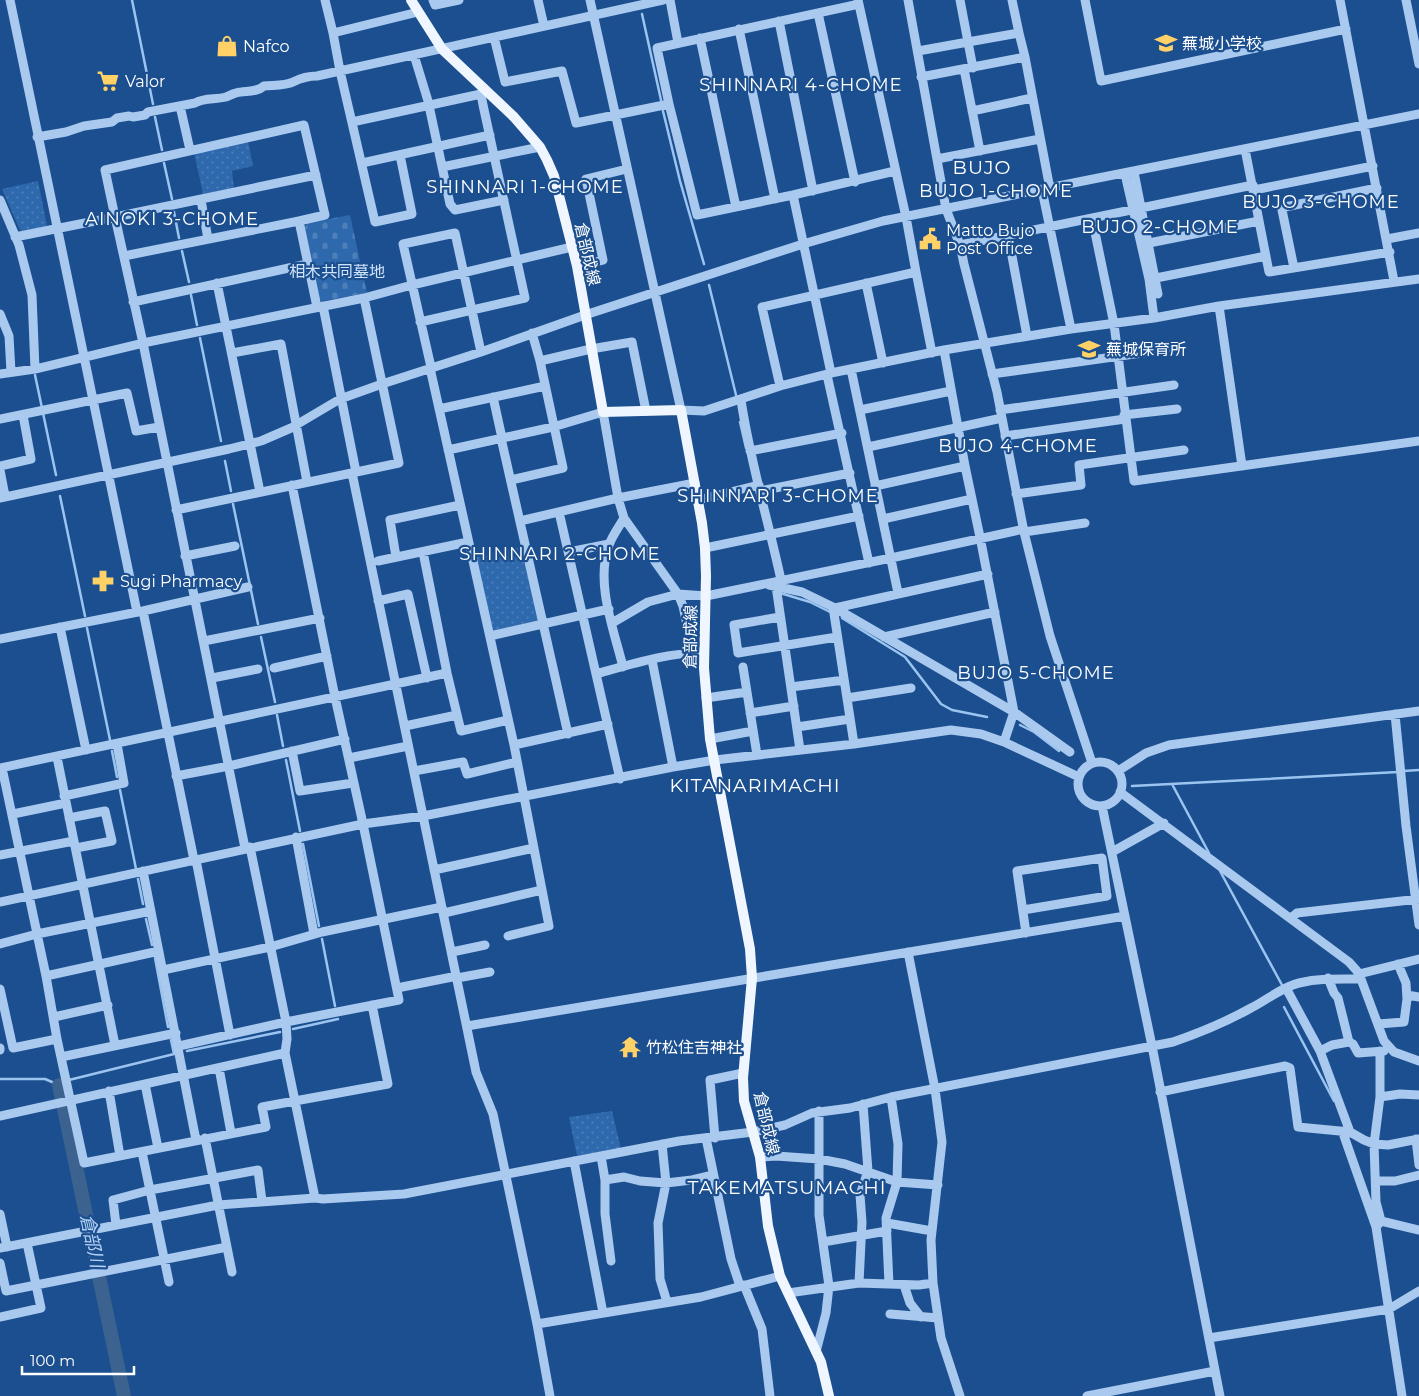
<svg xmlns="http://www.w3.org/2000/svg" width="1419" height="1396" font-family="Montserrat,'Noto Sans JP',sans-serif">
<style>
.grass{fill:url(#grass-dots)}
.cemetery{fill:url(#cemetery-stones)}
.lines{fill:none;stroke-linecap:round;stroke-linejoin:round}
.stream{stroke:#9cc4f0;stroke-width:2.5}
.river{stroke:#3c6290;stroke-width:14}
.minor{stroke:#a9c9ee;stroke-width:9}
.major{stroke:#f0f6ff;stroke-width:10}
.labels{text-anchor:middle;stroke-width:4.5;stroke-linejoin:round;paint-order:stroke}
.poi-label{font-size:16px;fill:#fff;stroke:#1b4f8f;text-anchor:start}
.street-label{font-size:16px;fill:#fff;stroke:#1b4f8f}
.park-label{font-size:16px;fill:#cfe3fa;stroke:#1b4f8f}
.neighbourhood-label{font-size:18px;letter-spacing:1px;fill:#fff;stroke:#1b4f8f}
.water-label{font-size:18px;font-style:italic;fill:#b5d3f5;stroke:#1b4f8f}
.quarter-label{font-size:19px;letter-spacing:1px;fill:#fff;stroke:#1b4f8f}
</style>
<defs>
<pattern id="grass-dots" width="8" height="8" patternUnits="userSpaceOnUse" patternTransform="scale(1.25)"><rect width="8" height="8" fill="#2e69ad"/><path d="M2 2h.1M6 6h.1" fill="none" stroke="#4d80b9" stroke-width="1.8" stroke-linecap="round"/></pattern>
<pattern id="cemetery-stones" width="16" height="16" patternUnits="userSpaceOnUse" patternTransform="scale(1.25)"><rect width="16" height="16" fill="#2e69ad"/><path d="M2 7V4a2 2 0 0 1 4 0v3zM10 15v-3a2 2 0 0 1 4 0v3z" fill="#4d80b9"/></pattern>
</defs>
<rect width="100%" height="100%" fill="#1b4f8f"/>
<path class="grass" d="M248 141 253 166 232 171 234 188 203 194 194 152Z
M38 181 47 225 45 229 24 233 20 230 2 189Z
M523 547 540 620 492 631 476 557Z
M612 1111 621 1149 577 1156 569 1117Z"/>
<path class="cemetery" d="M350 215 367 293 322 301 319 299 304 228 308 223Z"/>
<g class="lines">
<path class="stream" d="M132 0 153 104
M642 14 661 100
M663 111 680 181 704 264
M155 117 162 150
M164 163 172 199
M174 212 179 238
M182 251 189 282
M709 285 736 395
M191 295 197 325
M200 338 221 441
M35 375 42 408
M43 413 56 475
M740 422 746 448
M225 461 231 491
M60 496 85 616
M233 504 258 624
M780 593 810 602 830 612
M842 618 905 657 941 704 952 710 987 717
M87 628 110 740
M261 637 275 702
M277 715 283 746
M1020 725 1034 732 1059 751
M112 751 117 777
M286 760 300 831
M1403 771 1419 770
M1172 784 1209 853
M1132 786 1398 772
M120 790 136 869
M303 844 319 926
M1220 871 1282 985
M138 879 143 904
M146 919 152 945
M322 939 335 1006
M155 958 168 1027
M1284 1007 1334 1101
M293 1029 338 1019
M187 1051 280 1032
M0 1079H45L59 1085 64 1083
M69 1080 174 1054 171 1040"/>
<path class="river" d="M59 1085 124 1396"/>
<path class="minor" d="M10 0 137 612
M325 0 333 33 340 71 375 222 412 214 400 155
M433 0 435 5 459 0
M538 0 544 26
M590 0 681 410 704 411 780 386 831 373 944 350 1071 329 1154 318 1219 306 1419 279
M670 0 678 43
M858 0 906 217 916 272
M908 0 946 209 960 245 964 264 997 392 1024 532 1050 636 1092 763
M960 0 968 42 1019 33 1012 0
M1085 0 1101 81 1346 29
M1340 0 1394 281
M1406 0 1419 64
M859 4 657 48 669 104 697 215 793 195 895 171
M818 13 855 182
M779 21 813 191
M739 29 775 199
M333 33 418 12
M1019 33 1025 57
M494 37 505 82 562 71 576 123 669 104
M700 38 736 207
M918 51 968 42 973 68
M414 55 428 101 450 204 455 210 504 200
M964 69 980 151
M921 77 1025 57 1050 189
M180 106 190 150
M972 111 1032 98
M352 122 481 94
M37 137 66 132 84 126 112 122 117 118 129 116 133 117 145 115 148 112 195 103C205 97 215 100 226 97 231 95 236 92 241 92 249 91 257 92 264 86 273 85 285 86 293 82 301 78 307 76 317 76L663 0
M1245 149 1269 272 1390 252
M937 159 1040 139
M362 163 490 135
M442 167 540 147
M1134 172 1158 294
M1125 174 1149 279 1154 318
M1042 190 1071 329
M1254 190 1373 166
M793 195 831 373
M0 200 19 245 32 295 35 369
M201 200 208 239
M1092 218 1114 324 1134 481 1419 441
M299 221 325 215 304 125 105 170 115 217 316 175
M1008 235 1027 336
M1387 239 1419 233
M1144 244 1259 221
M960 245 1253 185
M124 256 299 221 317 307
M577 266 603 260 586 179 627 169
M1294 268 1282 210 1285 207 1377 188
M1151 279 1266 256
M217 283 260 492
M866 283 883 363
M133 302 307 264
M323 306 356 472
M1219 306 1242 466
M0 314 9 336 11 372
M420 322 525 298 483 105 481 94 484 88
M532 333 540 361
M944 350 965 466 980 537 1014 712 1004 742
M232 353 281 344 307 482
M431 367 403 244 455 233 481 352
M430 368 514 745 549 926 508 936
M851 369 898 593
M0 374 35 369 143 343 115 217 15 237
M992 374 1170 349
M827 375 869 563
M780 386 762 307 916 272 932 353
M493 397 502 438
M741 400C750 461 768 520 781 580
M439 409 545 386
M860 410 951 391
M1000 410 1174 385
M1124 415 1177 409
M0 419 127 393 136 431 159 427
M1005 436 1125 419
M501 438 568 734
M868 447 1002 418
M448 450 553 427 603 412 618 498 624 518 678 594 706 596 891 558 1024 529
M750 451 842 433
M0 466 31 459 23 415
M0 470 5 496
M352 473 476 1072 493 1114 537 1324 550 1396
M511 480 563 468 540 361 591 349 632 342 646 411
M875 486 965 466
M760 491 850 473
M1016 494 1081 485 1079 465 1184 450
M0 498 229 449 261 441 291 428 340 399 382 384 481 352 585 315 803 244 883 221 1419 114
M698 500 759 485
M176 510 399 463 364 298
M559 512 620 779
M883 519 972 499
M520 521 618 498 695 483
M1024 532 1085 523
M705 548 859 516
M423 552 447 673 461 731 508 720
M569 552 609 544
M185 556 235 546
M396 557 390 520 460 505
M378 561 468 542
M769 585 802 592 835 608 1014 712 1070 752
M776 586 800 750
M378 601 408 594 427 678
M833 607 854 744
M835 608 988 574
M143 611 194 860 197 865 230 1035
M780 617 734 625 738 653 837 637
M612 623 648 602 678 594 683 606 693 653
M60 627 86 750
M490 636 609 609
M884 637 995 612
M0 639 143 611 248 587
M204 641 320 618
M652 660 673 767
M623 667C614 630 595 583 609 545 612 536 619 527 624 518
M743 667 757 755
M274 668 327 656
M596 674C625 666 675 650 704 654
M212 678 258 669
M791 687 844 680
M706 698 747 692
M847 698 911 688
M750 713 794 706
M1395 714 1406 826 1419 925
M405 726 457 715
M797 727 850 719
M710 739 753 731
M514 745 608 724
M292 751 300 791 353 783
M57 757 115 1045
M349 758 408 746
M1078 784a22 22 0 1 1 44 0a22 22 0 1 1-44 0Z
M0 768 447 673
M2 768 46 976 57 1039 84 1163 266 1127 262 1107 388 1084 372 1005
M414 771 463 762 467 774 517 762
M1118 771 1146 753 1169 745 1419 711
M176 776 229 766 345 739
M1120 792 1349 962 1357 971 1361 979 1384 1041 1394 1052 1419 1061
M64 796 124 783 117 744
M1102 806 1152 1046 1220 1396
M13 814 66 803
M69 818 105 811 112 841 76 848
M296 837 314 934
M245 848 143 343 364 298 412 285 572 247
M1112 852 1164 823
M0 855 74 841
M434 870 534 848
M143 871 196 1140
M0 902 363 824 423 816 673 767 715 760 854 744 951 730 981 734 1004 742 1079 777
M1023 910 1107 896 1102 858 1017 871 1026 933
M444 913 542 890
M1291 918 1297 913 1419 899
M0 944 37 934 151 911
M452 952 485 945
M908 952 935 1089 942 1142 931 1240 933 1283 941 1338 960 1396
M163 970 270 947 322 932 442 907
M1359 974 1419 959
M46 976 159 951
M457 978 490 972
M1328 978 1334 993 1338 998 1349 1042 1353 1044 1358 1053 1384 1051
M397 988 457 976
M1286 988 1320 1051 1350 1132
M0 989 13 1048 57 1039
M1407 995 1419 997
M54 1017 108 1005
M1378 1024 1404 1022 1407 999 1406 983 1398 964
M467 1026 1125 916
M179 1046 286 1022 399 1000 363 824 335 697 292 485
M0 1048V1050
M1320 1051 1332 1045 1349 1042
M285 1053 315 1198
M61 1057 176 1033
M219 1068 231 1133
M145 1084 158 1148
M109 1091 120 1156
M1160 1092 1285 1066 1290 1068 1298 1127 1350 1132 1364 1140 1374 1144 1388 1145 1419 1139
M1380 1097 1400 1094 1419 1095
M0 1116 285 1053 287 1039 286 1022 250 847
M1350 1132 1344 1136 1376 1227 1402 1396
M205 1138 232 1272
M706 1138 731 1259 740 1286
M715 1138 710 1080 743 1073
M1416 1139 1419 1165
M662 1144 666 1183 658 1223 660 1279 667 1302
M142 1152 169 1282
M601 1156 605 1180V1214L611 1261
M760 1157 776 1156 819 1159 845 1164 897 1182 938 1185
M574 1161 603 1313
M605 1180 624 1177 640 1181 666 1183 692 1180 713 1175
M1376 1181H1395L1419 1175
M0 1214 7 1247
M1381 1221 1419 1230
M887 1223 932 1231
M116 1225 113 1200 150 1190 258 1170 262 1201
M1376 1227 1381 1221 1376 1202 1374 1144 1380 1097V1051
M823 1242 887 1231
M0 1248 218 1205 315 1198 323 1199 404 1194 679 1141 753 1132 785 1125 812 1113 850 1108 891 1097 1173 1042C1199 1033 1226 1022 1251 1008 1267 1000 1282 987 1299 983 1320 978 1340 979 1361 979
M0 1263 6 1291 227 1247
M859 1283 862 1222 860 1195 868 1171 863 1104
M889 1284 886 1218 897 1182 898 1144 891 1097
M744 1285 762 1329 770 1396
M904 1285 910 1303 921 1317
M788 1293 859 1283 919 1285 933 1283
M890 1314 938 1318
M0 1317 41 1308 27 1243
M537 1324 701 1297 780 1276
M1209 1338 1389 1309 1419 1291
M816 1352 826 1313 829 1286 819 1215V1111
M1087 1396 1215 1371"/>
<path class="major" d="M411 0 442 49 514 117 540 147 547 160 554 176 577 266 603 412 681 410 702 523 705 548 706 576 704 668 710 739 750 949 752 978 743 1078 744 1101 760 1157 768 1226 780 1276 821 1362 829 1396"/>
</g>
<defs>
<g id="school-bare" transform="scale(1.725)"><path d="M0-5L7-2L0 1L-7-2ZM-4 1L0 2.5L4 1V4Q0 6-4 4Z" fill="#ffd166" stroke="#1b4f8f" stroke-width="2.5" paint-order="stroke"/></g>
<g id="shop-bare" transform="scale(1.725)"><path d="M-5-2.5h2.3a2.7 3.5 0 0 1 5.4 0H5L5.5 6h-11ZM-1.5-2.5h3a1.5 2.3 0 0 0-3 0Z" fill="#ffd166" stroke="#1b4f8f" stroke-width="2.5" paint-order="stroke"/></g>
<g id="supermarket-bare" transform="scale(1.725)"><path d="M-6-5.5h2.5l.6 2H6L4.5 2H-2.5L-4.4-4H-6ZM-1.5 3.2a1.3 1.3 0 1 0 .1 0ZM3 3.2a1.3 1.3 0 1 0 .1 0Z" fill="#ffd166" stroke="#1b4f8f" stroke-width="2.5" paint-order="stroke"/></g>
<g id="civic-bare" transform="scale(1.725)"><path d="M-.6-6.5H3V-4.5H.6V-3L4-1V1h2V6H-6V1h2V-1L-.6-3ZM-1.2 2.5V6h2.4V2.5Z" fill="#ffd166" stroke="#1b4f8f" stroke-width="2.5" paint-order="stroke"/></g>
<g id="pharmacy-bare" transform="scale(1.725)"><path d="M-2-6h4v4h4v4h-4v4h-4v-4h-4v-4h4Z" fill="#ffd166" stroke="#1b4f8f" stroke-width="2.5" paint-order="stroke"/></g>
<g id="temple-bare" transform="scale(1.725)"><path d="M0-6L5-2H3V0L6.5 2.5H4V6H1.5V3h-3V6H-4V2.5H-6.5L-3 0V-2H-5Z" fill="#ffd166" stroke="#1b4f8f" stroke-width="2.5" paint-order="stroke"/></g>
</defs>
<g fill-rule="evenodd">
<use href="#school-bare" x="1166" y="43"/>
<use href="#shop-bare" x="227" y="46"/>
<use href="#supermarket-bare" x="108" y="81"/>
<use href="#civic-bare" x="930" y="239"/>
<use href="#school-bare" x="1089" y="349"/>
<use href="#pharmacy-bare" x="103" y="581"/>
<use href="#temple-bare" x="630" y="1047"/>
</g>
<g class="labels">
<g class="poi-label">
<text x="1182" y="49">蕪城小学校</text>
<text x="243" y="52">Nafco</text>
<text x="125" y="87">Valor</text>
<text x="946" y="236">Matto Bujo<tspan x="946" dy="18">Post Office</tspan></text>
<text x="1106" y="355">蕪城保育所</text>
<text x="120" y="587">Sugi Pharmacy</text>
<text x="646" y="1053">竹松住吉神社</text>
</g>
<g class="street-label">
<text transform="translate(588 254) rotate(77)" y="6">倉部成線</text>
<text transform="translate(690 637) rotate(-89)" y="6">倉部成線</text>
<text transform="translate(767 1123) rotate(77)" y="6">倉部成線</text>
</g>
<g class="park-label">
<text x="337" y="277">相木共同墓地</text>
</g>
<g class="neighbourhood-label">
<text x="801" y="91">SHINNARI 4-CHOME</text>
<text x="525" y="193">SHINNARI 1-CHOME</text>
<text x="996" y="197">BUJO 1-CHOME</text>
<text x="1321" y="208">BUJO 3-CHOME</text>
<text x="172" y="225">AINOKI 3-CHOME</text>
<text x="1160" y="233">BUJO 2-CHOME</text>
<text x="1018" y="452">BUJO 4-CHOME</text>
<text x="778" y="502">SHINNARI 3-CHOME</text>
<text x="560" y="560">SHINNARI 2-CHOME</text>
<text x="1036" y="679">BUJO 5-CHOME</text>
</g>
<g class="water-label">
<text transform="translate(92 1241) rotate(78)" y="6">倉部川</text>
</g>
<g class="quarter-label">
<text x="982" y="174">BUJO</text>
<text x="755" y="792">KITANARIMACHI</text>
<text x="787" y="1194">TAKEMATSUMACHI</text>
</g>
</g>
<path d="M22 1366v8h112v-8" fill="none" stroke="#ffffff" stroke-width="2.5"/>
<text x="30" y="1366" font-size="15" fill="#ffffff" stroke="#1b4f8f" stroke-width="4" paint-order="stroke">100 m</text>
</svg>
